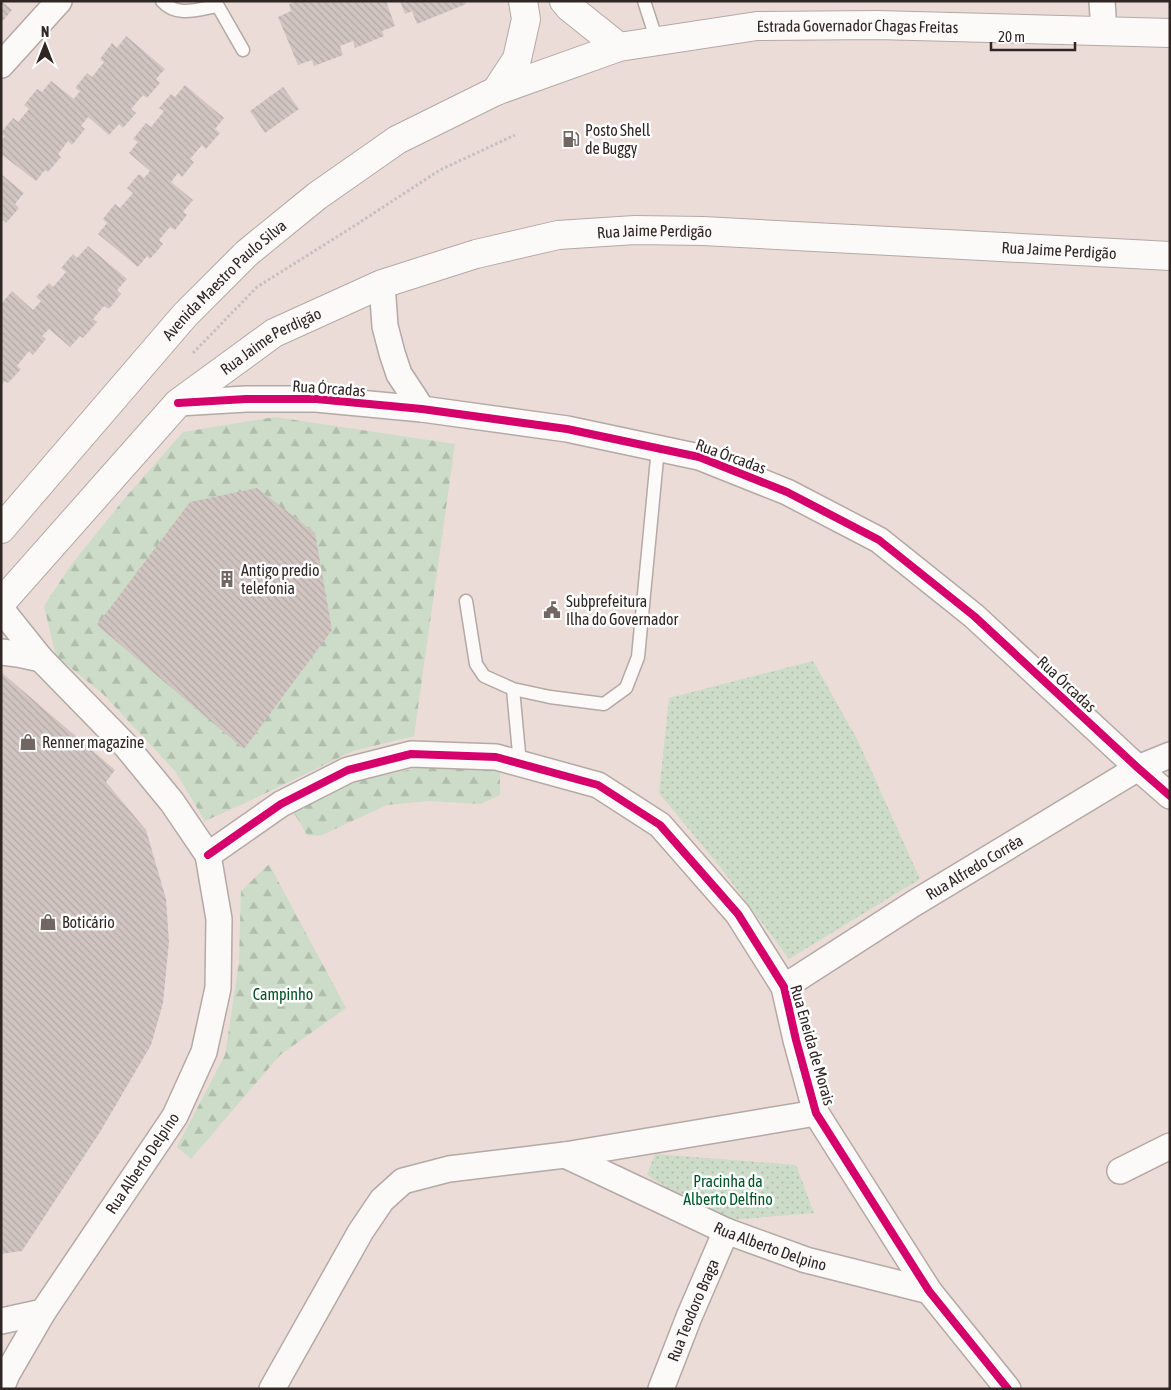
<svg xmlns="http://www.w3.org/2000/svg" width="1171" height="1390" font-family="'Asap Condensed',sans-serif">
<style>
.forest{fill:url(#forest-firs)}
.park{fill:url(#park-dots)}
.building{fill:url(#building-back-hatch)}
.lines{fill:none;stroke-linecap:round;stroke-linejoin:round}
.lane-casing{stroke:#b4a9a4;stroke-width:15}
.street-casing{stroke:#b4a9a4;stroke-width:28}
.secondary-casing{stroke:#b4a9a4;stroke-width:30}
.path{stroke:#c5c0be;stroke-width:3;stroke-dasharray:2.5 2.5;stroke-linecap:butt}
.lane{stroke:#fcfaf9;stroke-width:12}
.street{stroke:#fcfaf9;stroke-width:25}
.secondary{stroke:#fcfaf9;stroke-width:28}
.cycleway-casing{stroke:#fff;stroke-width:11}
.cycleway{stroke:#d6006c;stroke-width:8}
.labels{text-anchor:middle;stroke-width:5;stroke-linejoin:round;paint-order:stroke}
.street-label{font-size:16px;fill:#302623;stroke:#fff}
.poi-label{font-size:16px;fill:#302623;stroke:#fff;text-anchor:start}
.park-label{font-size:16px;fill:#005526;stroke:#fff}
</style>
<defs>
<pattern id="forest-firs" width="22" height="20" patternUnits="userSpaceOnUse" patternTransform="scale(1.25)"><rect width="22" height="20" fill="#ccdcc8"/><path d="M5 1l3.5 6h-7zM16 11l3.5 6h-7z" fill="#b0bdac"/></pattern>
<pattern id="park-dots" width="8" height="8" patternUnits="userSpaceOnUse" patternTransform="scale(1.25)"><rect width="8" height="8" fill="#ccdcc8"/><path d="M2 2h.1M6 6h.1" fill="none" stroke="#b0bdac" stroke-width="1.8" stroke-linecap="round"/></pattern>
<pattern id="building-back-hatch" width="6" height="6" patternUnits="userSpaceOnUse" patternTransform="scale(1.25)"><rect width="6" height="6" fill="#d1c5c2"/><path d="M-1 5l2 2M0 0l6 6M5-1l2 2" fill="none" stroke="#b4a9a6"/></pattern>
</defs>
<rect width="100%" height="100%" fill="#ebdcd7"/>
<path class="forest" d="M275 417 455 444 414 736 353 751 245 803 205 821 175 771 103 694 56 656 44 606 71 565 125 498 183 432Z
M485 767 500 772V795L481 804 428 801 387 805 320 836 307 835 294 813 306 800 362 780 417 768Z
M269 864 346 1008 280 1055 191 1159 177 1147 225 1055 239 962 241 891Z"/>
<path class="park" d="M813 661 858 741 920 879 789 959 721 868 659 793 669 698Z
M655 1154 796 1165 814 1213 718 1221 647 1175Z"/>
<path class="building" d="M1 1 12 10 1 23Z
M297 1H386L395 26 382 31 384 36 355 48 353 41 340 46 343 55 314 66 312 60 298 65 278 17 291 11 289 4Z
M400 1H465L466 4 417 24 412 11 405 14Z
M126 36 165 69 156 79 160 83 147 98 143 95 131 109 136 113 123 128 119 124 109 135 88 117 81 126 85 129 72 145 68 141 58 154 61 157 48 172 45 170 36 181 1 154V141L5 136 1 133 13 118 18 122 29 109 24 105 37 89 42 92 51 81 74 99 80 91 75 88 87 73 92 77 104 62 100 59 112 43 117 48Z
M185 85 224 118 215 129 220 133 206 149 202 145 190 159 194 162 182 177 178 173 171 182 193 200 183 212 187 215 175 230 170 227 159 240 163 244 150 259 147 256 138 267 98 234 107 223 103 219 115 204 120 208 133 193 127 188 139 174 144 178 150 171 129 153 138 142 133 139 146 123 151 127 164 111 159 108 171 94 175 97Z
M283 87 299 109 265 133 250 111Z
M1 174 24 193 15 204 19 208 6 223 3 220 1 222Z
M88 246 127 279 117 290 121 294 109 309 104 306 93 319 97 322 83 338 80 336 70 347 49 329 42 336 46 339 33 355 29 351 17 366 21 369 8 383 5 381 1 386V302L2 303 12 291 33 310 41 301 36 297 49 283 53 287 66 272 61 268 73 254 77 258Z
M257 488 315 533 332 630 244 749 97 625 190 502Z
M1 672 115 770 106 782 146 830 166 899 169 942 163 1003 151 1045 100 1132 22 1251 1 1254Z"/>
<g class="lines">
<g class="lane-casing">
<path id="lane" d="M162 1C177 18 199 9 217 6
M215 1 243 50
M644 1 657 41
M466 601 476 664 484 676 513 689 550 697 604 704 626 688 638 657 658 448
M513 689 520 764"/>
</g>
<g class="street-casing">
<g id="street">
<path d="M1102 1 1104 32"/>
<path d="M1 65 59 1"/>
<path d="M382 284 385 326 392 353 399 374 422 409"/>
<path d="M178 403 246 399H316L422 409 567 429 699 457 787 492 879 540 974 616 1138 768 1170 796"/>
<path d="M1 609 41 659 126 746 172 802 208 855 219 919 218 988 204 1052 175 1116 43 1312 7 1374 1 1389"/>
<path d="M1 652 18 654 41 659"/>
<path d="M208 855 281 804 348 770 411 754 496 757 598 785 660 825 738 914 784 987 796 1040 816 1113 929 1291 1008 1389"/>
<path id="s1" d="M784 987 913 904 1138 768 1170 755"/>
<path id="s2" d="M565 1155 726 1231 806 1260 929 1291"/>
<path d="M1120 1171 1170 1146"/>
<path d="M1 1321 43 1312"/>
<path d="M272 1389 361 1231 382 1200 403 1181 449 1169 565 1155 816 1113"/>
<path id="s3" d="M661 1389 689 1317 726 1231"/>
</g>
</g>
<g class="secondary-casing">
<g id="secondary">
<path d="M564 1 569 7 619 47"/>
<path d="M496 91 517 59 526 19 523 1"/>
<path id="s4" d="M1 529 185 315 247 253 317 196 397 140 496 91 619 47 757 26 877 25 1170 33"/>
<path id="s5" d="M1 603 178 403 274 333 382 284 476 254 558 235 635 230 703 231 1170 256"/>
</g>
</g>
<path class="path" d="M193 353 257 287 351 228 440 170 515 135"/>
<use href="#lane" class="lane"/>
<use href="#street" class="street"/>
<use href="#secondary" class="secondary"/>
<g class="cycleway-casing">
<path id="cycleway" d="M178 403 246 399H316L422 409 567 429 699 457 787 492 879 540 974 616 1138 768 1170 796
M208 855 281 804 348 770 411 754 496 757 598 785 660 825 738 914 784 987 796 1040 816 1113 929 1291 1008 1389"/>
</g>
<use href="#cycleway" class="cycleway"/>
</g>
<defs>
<g id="fuel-bare" transform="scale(1.35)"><path d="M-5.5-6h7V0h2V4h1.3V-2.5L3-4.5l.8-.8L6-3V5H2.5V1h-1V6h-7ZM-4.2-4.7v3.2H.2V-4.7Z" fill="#716662" stroke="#fff" stroke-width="2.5" paint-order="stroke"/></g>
<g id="building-bare" transform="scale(1.35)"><path d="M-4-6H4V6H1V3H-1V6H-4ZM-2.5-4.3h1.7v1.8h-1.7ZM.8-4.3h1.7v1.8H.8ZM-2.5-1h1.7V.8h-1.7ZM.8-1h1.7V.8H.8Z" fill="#716662" stroke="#fff" stroke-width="2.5" paint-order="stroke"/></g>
<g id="civic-bare" transform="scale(1.35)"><path d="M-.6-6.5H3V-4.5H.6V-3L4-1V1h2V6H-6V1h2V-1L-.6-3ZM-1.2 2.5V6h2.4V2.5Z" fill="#716662" stroke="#fff" stroke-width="2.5" paint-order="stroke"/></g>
<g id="shop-bare" transform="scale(1.35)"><path d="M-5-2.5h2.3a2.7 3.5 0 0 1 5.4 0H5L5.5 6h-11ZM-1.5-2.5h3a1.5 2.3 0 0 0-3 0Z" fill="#716662" stroke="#fff" stroke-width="2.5" paint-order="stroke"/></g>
</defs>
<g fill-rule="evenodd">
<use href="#fuel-bare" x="571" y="139"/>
<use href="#building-bare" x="227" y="579"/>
<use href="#civic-bare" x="552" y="610"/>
<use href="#shop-bare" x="28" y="742"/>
<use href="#shop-bare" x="48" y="922"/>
</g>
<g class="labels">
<g class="street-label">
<text dy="6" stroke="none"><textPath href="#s4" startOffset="1039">Estrada Governador Chagas Freitas</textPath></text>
<text dy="6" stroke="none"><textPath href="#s5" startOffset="784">Rua Jaime Perdigão</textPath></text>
<text dy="6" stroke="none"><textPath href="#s5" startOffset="1189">Rua Jaime Perdigão</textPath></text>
<text dy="6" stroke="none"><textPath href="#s4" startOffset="335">Avenida Maestro Paulo Silva</textPath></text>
<text dy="6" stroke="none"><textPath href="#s5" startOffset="379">Rua Jaime Perdigão</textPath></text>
<text transform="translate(329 388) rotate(4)" y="6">Rua Órcadas</text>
<text transform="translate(731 456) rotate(20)" y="6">Rua Órcadas</text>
<text transform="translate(1067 684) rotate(43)" y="6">Rua Órcadas</text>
<text dy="6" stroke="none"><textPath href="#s1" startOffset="225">Rua Alfredo Corrêa</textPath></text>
<text transform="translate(813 1045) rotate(74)" y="6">Rua Eneida de Morais</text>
<text transform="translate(142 1163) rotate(-56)" y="6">Rua Alberto Delpino</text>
<text dy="6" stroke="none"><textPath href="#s2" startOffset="225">Rua Alberto Delpino</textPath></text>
<text dy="6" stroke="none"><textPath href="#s3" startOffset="85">Rua Teodoro Braga</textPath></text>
</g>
<g class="poi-label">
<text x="585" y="136">Posto Shell<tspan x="585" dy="18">de Buggy</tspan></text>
<text x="241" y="576">Antigo predio<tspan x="241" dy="18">telefonia</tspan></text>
<text x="566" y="607">Subprefeitura<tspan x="566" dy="18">Ilha do Governador</tspan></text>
<text x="42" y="748">Renner magazine</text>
<text x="62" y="928">Boticário</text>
</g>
<g class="park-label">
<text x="283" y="1000">Campinho</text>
<text x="728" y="1187">Pracinha da<tspan x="728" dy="18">Alberto Delfino</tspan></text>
</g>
</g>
<rect width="1171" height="1390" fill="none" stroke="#302623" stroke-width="5"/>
<g transform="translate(45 45)" stroke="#ffffff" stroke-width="4" paint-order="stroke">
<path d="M0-4L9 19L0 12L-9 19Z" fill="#302623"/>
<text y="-8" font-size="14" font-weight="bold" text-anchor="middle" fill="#302623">N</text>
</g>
<path d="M991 42v8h84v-8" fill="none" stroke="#302623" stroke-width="2.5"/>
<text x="998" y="42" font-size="15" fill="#302623" stroke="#ffffff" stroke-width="4" paint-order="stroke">20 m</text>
</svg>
